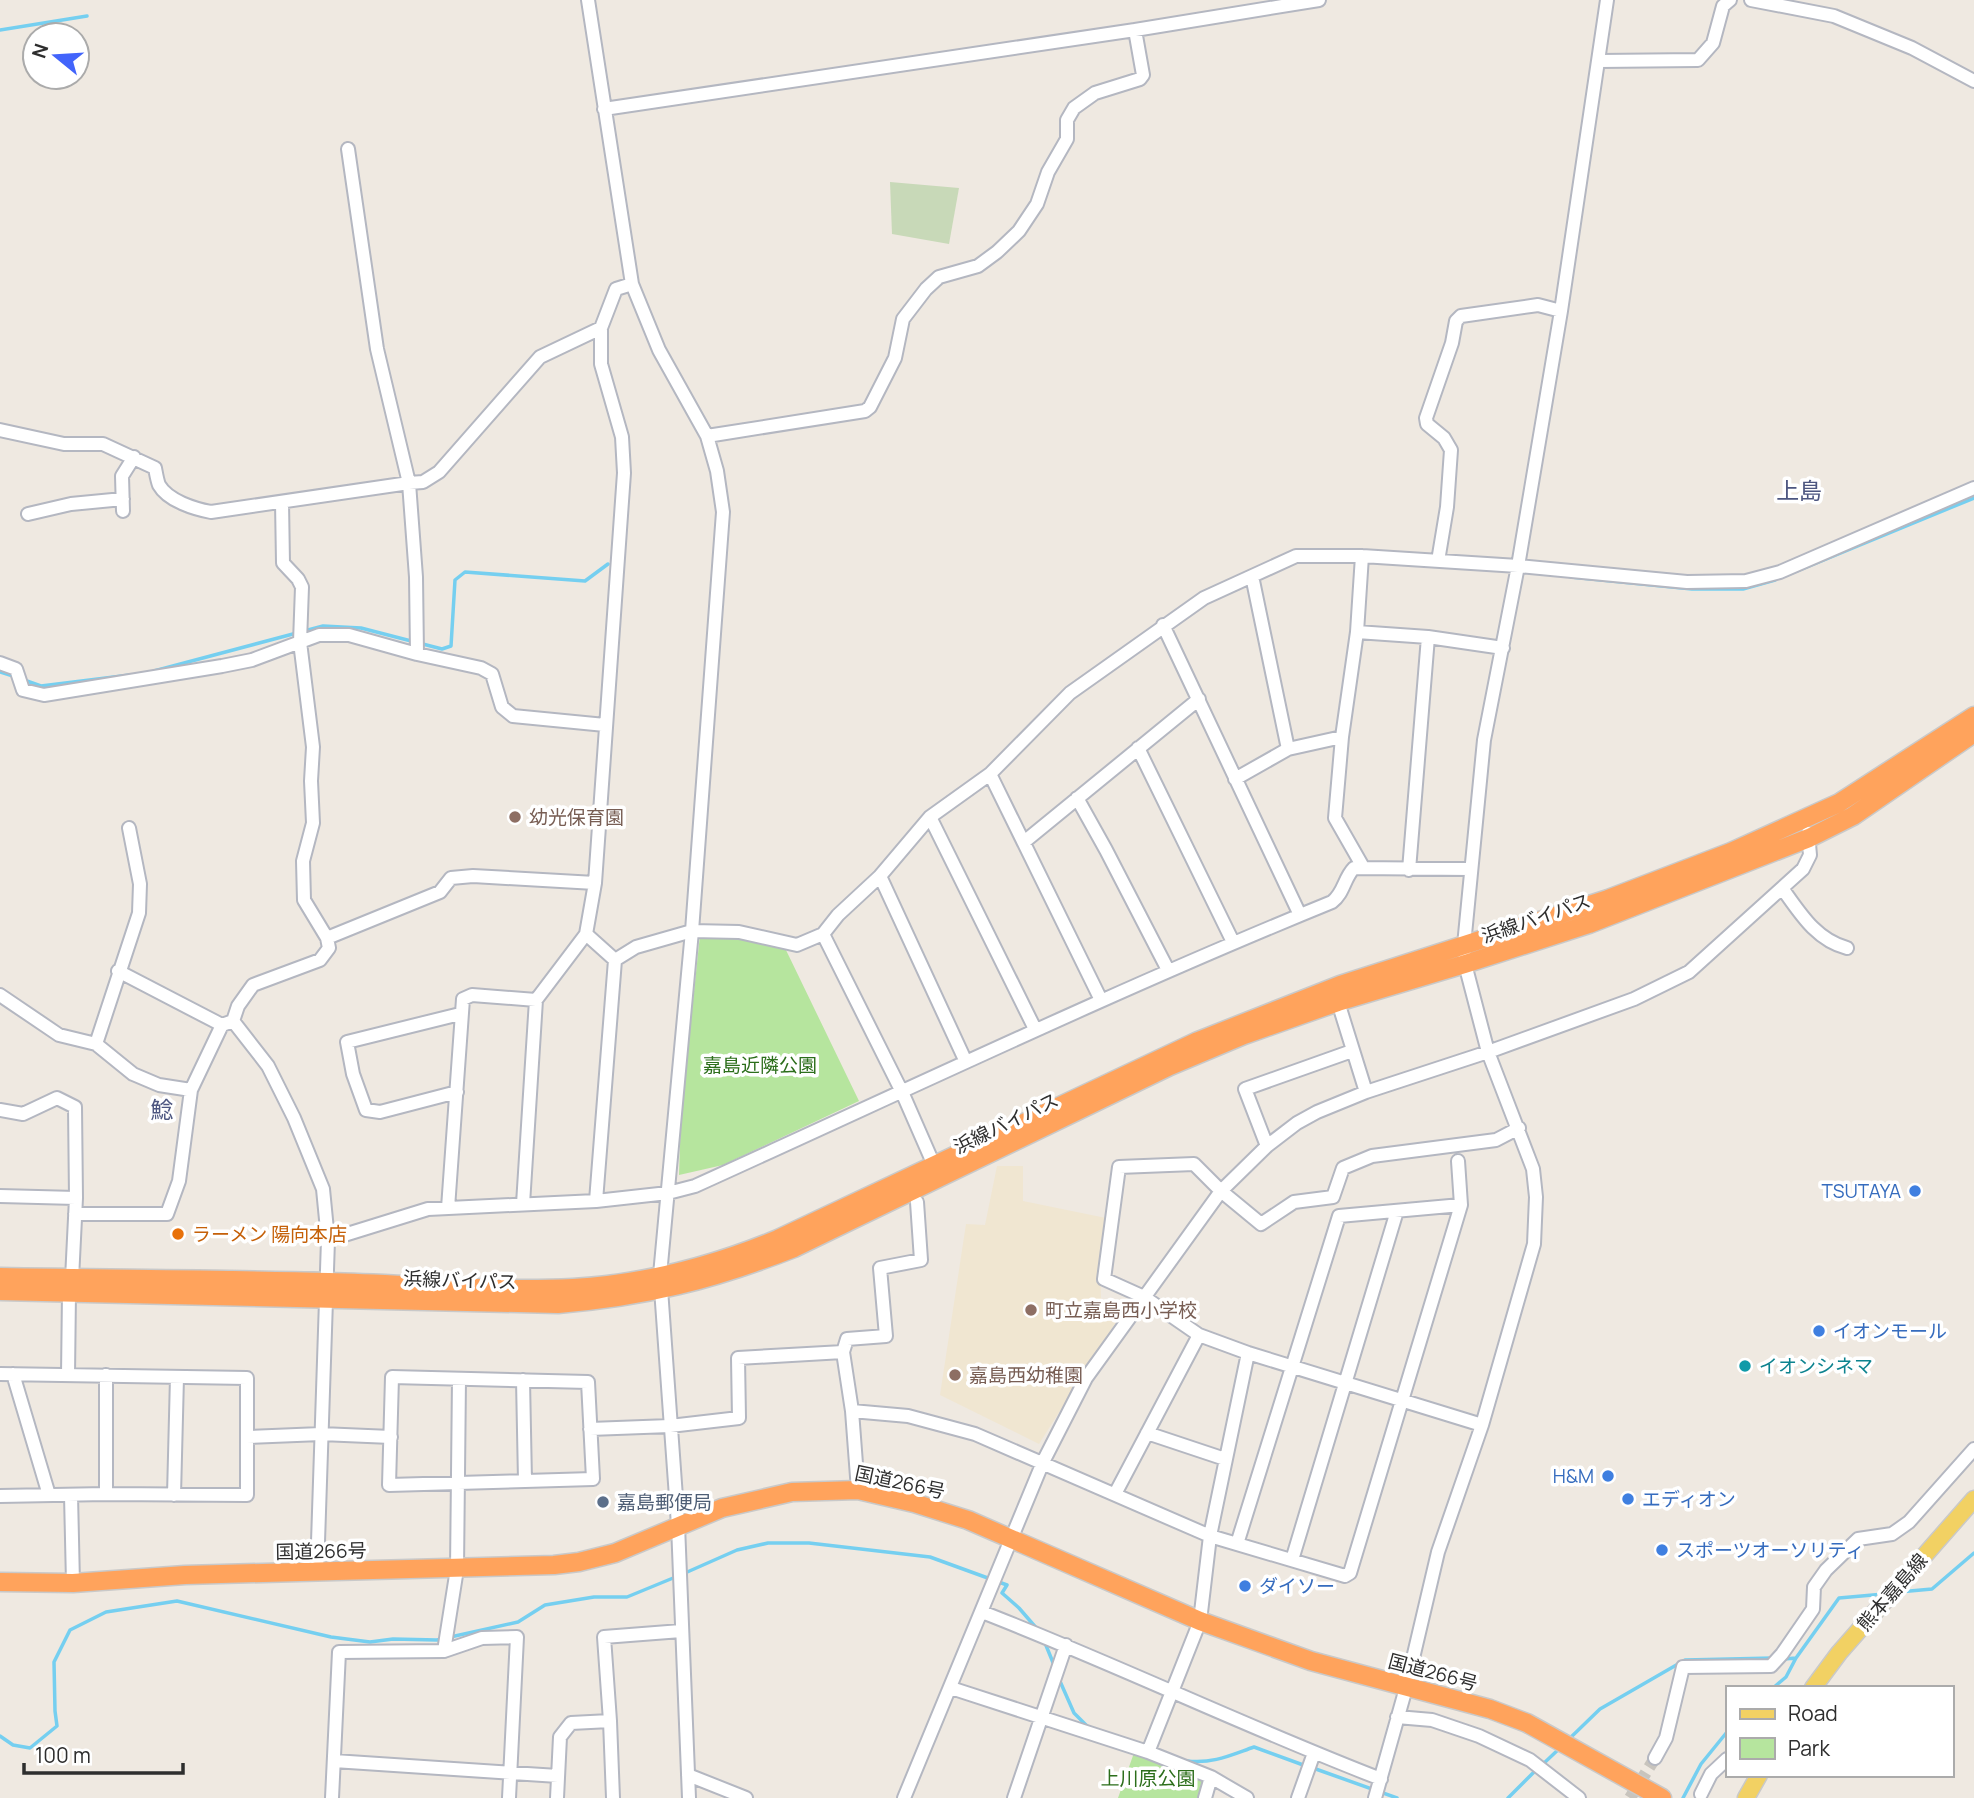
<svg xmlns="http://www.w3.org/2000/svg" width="1974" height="1798" font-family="Manrope,'Noto Sans JP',sans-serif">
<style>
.education{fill:#f0e6d1}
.green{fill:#b6e59e}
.cemetery{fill:#c8d9b8}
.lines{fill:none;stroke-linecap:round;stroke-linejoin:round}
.stream{stroke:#75cff0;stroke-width:3.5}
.minor-tunnel{stroke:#c8c4bd;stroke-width:12;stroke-dasharray:12 6;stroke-linecap:butt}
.minor-casing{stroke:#b4b7c1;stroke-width:16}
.major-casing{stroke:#c9c9c9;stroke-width:19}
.highway-casing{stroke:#c9c9c9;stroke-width:21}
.minor{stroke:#fff;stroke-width:12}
.major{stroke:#f2d163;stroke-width:16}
.highway{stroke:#ffa35c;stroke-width:18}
.education-dot{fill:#8d6e63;stroke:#fff;stroke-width:2.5}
.shop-dot{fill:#3f7fe0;stroke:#fff;stroke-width:2.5}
.food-dot{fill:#e8710a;stroke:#fff;stroke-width:2.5}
.culture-dot{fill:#0f9aa8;stroke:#fff;stroke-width:2.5}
.service-dot{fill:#5c6f8a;stroke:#fff;stroke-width:2.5}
.labels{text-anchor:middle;stroke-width:7;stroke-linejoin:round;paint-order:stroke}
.education-label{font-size:19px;fill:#785e54;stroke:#fff;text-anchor:start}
.street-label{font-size:19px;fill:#2e2e2e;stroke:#fff}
.park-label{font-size:19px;fill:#2c6e1b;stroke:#fff}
.shop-label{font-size:19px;fill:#366cbe;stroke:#fff;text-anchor:start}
.food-label{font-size:19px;fill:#c56008;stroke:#fff;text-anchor:start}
.culture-label{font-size:19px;fill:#0d838f;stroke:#fff;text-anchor:start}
.service-label{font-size:19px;fill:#4e5e75;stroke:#fff;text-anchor:start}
.quarter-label{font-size:23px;fill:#4d5680;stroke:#fff}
</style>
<rect width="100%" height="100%" fill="#efe9e1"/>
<path class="education" d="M997 1166H1023V1201L1106 1218 1100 1261 1101 1298 1116 1322 1039 1444 940 1395 966 1224 985 1225Z"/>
<path class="green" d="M700 935 738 937 785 948 859 1101 723 1165 679 1175 681 1114Z
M1135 1750 1210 1779 1204 1798H1118Z"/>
<path class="cemetery" d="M890 182 959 188 949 244 892 234Z"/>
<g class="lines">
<path class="stream" d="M0 30 87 16
M1785 576 1974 498
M1571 577 1692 589H1743L1775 580
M154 671 323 626 361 628 442 649 451 646 455 580 465 572 585 581 608 564
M0 672 13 676
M24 680 41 686 130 675
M685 1573 737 1550 768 1543H809L930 1557 1007 1585 1002 1593 1019 1608 1038 1630
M1899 1592 1932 1589 1974 1553
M1045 1643 1054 1665
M1784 1659 1796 1658 1839 1598 1884 1594
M1059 1679 1074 1713 1089 1728
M1773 1688 1786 1677 1796 1658
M0 1736 13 1745 30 1748 57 1726 55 1711 54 1662 70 1630 106 1612 177 1601 331 1637 370 1642 393 1639 437 1640 518 1622 545 1605 594 1597H627L678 1576
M1568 1740 1600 1709 1685 1660 1773 1658
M1187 1761C1213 1764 1231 1755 1254 1747L1306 1766
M1543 1764 1560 1748
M1313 1768 1397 1798
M1508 1798 1537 1769
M1683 1798 1701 1764 1727 1732"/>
<path class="minor-tunnel" d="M1630 1798 1655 1758"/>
<g class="minor-casing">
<path id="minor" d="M588 0 632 284 659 350 707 436 717 471 723 512 692 931 660 1275 678 1525 689 1798
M1751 0 1834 16 1912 48 1974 81
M1599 61 1698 60 1713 43 1723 6 1730 0
M604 109 1135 30 1319 0
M348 149 377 349 409 483 416 577 417 654
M0 430 64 444H103L155 468C156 473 157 480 159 485 168 501 195 509 211 512L409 483 423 482 439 472 540 357 601 328
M707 436 865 411 870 407 895 358 903 319 926 289 939 277 978 266 997 252 1019 231 1037 204 1048 172 1067 139V120L1074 108 1095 93 1140 79 1143 75 1135 30
M123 511 122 476 134 457
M28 514 71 504 123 499
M1362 556 1357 632 1342 737 1335 818 1363 867
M1438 561 1447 507 1451 450 1444 438 1427 424 1426 418 1452 343 1456 321 1461 316 1538 305 1561 311
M1252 576 1288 749
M1163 625 1300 915
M1357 632 1428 637 1503 648
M0 663 16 669 23 690 44 695 222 666 252 660 319 635H349L417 654 481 668 492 674 502 707 513 716 605 725
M1138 748 1233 942
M990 774 1101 1000
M1235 779 1288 749 1342 737
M1077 798 1106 850 1168 970
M930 817 1035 1029
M1024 842 1199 699
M1409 870 1428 637
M880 876 966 1062
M1782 888C1800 913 1816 940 1847 948
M586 934 615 960
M823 934 902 1092 937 1172
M327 938 440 892 451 878 473 876 595 883
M615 960 636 947 692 931 739 932 797 945 823 934 838 915 880 876 930 817 990 774 1070 693 1204 598 1296 556H1362L1518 566 1687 582 1746 581 1780 572 1974 488
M118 971 222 1025
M0 995 59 1035 96 1044 133 1074 159 1085 191 1090
M1339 995 1338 1002 1366 1092
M233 1021 268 1066 294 1118 323 1189 328 1240 317 1572
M96 1044 139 913 140 884 129 828
M457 1092 380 1112 366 1110 353 1074 347 1042 460 1014
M0 1110 23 1114 57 1098 75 1107 76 1198 72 1279
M1267 1146 1245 1089 1352 1051
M0 1196 76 1198
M596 1201 615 960
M523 1204 536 1000 586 934 595 883 624 473 622 437 601 364V328L616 289 632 284
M448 1208 463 999 472 995 536 1000
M75 1214H167L179 1181 191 1090 222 1025 233 1021 238 1006 253 985 320 960 329 948 327 938 304 900 303 861 313 823 311 781 313 747 300 642 302 587 298 579 283 563 282 502
M328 1240 428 1209 596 1201 668 1193 695 1186C907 1090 1116 990 1332 902 1344 893 1344 878 1354 868L1471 869
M0 1374 247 1378V1495L106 1494 0 1496
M13 1374 49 1495
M68 1375 69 1293
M106 1375V1494
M392 1377 588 1382 593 1479 389 1485Z
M523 1380 525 1481
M852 1411 908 1416 975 1434 1210 1536 1345 1576 1350 1573 1461 1205 1458 1161
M1482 1425 1248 1353 1199 1335 1144 1297 1104 1279 1119 1167 1194 1164 1221 1191 1261 1224 1294 1202 1333 1197 1343 1168 1372 1156 1496 1140 1519 1128
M590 1429 670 1426 739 1418 738 1358 843 1352
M1147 1433 1225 1459
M247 1437 321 1434 391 1437
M858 1490 852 1411 843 1352 847 1339 886 1336 880 1268 921 1260 917 1202
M1115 1494 1199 1335
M71 1495 73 1583
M174 1495 177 1377
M1237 1544 1339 1216 1461 1205
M1292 1560 1397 1211
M982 1612C1116 1664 1246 1727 1381 1779
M444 1651 457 1569 459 1379
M951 1688 1148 1752 1211 1777 1247 1798
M1397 1717 1432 1720 1479 1736 1530 1760 1579 1798
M1148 1752 1200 1621 1210 1536 1248 1353
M1655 1758 1666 1738 1683 1667 1771 1666 1782 1654 1813 1609 1814 1587 1826 1570 1858 1539 1892 1534 1909 1522 1974 1449
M334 1761 558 1776
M688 1775 746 1798
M1701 1794 1711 1774 1727 1759
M332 1798 339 1652 444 1651 482 1638 517 1637 509 1798
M557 1798 560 1737 571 1723 610 1721
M613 1798 610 1721 604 1637 681 1631
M904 1798 1043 1462 1086 1378 1221 1191 1267 1146 1297 1123 1317 1112 1366 1092 1488 1052 1634 999 1689 972 1803 869 1810 855 1808 833
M1014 1798 1066 1645
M1205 1798 1211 1777
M1298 1798 1314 1753
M1375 1798 1406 1688 1438 1552 1482 1425 1534 1244 1536 1197 1533 1169 1488 1052 1465 964 1464 945 1484 740 1518 566 1561 311 1607 0"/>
</g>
<g class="major-casing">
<path id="major" d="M1813 1688 1839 1653 1974 1499
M1746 1798 1759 1775"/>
</g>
<g class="highway-casing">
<path id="highway" d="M0 1277C110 1279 219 1279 329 1282 410 1284 492 1292 573 1288 643 1284 713 1266 778 1239L1198 1041 1340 985 1608 899 1731 852 1839 803 1974 716
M0 1291 558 1304C645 1297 712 1280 794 1248L1170 1066 1244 1035 1338 1002 1465 964 1589 924 1809 838 1853 816 1974 733
M0 1582 73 1583 185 1575 554 1565 579 1562 615 1553 722 1508 792 1492 858 1490 914 1503 968 1520 1200 1621 1311 1661 1490 1709 1527 1723 1662 1798"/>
</g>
<use href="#minor" class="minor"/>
<use href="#major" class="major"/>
<use href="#highway" class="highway"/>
</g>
<g class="education-dot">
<circle cx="515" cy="817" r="7"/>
<circle cx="1031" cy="1310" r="7"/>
<circle cx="955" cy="1375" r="7"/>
</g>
<g class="shop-dot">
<circle cx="1915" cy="1191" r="7"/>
<circle cx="1819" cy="1331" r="7"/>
<circle cx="1608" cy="1476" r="7"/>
<circle cx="1628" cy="1499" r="7"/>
<circle cx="1662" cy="1550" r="7"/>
<circle cx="1245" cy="1586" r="7"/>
</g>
<circle class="food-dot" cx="178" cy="1234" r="7"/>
<circle class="culture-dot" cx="1745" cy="1366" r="7"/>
<circle class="service-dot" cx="603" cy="1502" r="7"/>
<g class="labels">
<g class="education-label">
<text x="529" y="824">幼光保育園</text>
<text x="1045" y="1317">町立嘉島西小学校</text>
<text x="969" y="1382">嘉島西幼稚園</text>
</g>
<g class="street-label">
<text transform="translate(1536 918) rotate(-19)" y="7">浜線バイパス</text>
<text transform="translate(1006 1123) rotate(-26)" y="7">浜線バイパス</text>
<text transform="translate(460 1280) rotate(2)" y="7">浜線バイパス</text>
<text transform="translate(900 1482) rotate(12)" y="7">国道266号</text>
<text transform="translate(321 1551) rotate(-1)" y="7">国道266号</text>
<text transform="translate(1892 1592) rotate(-49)" y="7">熊本嘉島線</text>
<text transform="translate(1433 1672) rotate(15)" y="7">国道266号</text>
</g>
<g class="park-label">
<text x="760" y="1072">嘉島近隣公園</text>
<text x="1148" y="1785">上川原公園</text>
</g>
<g class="shop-label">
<text x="1901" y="1198" text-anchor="end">TSUTAYA</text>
<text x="1833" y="1338">イオンモール</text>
<text x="1594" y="1483" text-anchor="end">H&amp;M</text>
<text x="1642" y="1506">エディオン</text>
<text x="1676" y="1557">スポーツオーソリティ</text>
<text x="1259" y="1593">ダイソー</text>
</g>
<g class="food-label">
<text x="192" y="1241">ラーメン 陽向本店</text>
</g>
<g class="culture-label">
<text x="1759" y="1373">イオンシネマ</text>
</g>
<g class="service-label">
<text x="617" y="1509">嘉島郵便局</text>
</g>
<g class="quarter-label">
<text x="1799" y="499">上島</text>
<text x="162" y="1118">鯰</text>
</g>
</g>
<rect x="1726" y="1686" width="228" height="91" fill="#ffffff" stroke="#ababab" stroke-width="2"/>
<rect x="1740" y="1709" width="35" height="10" fill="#f2d163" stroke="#ababab" stroke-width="2"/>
<text x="1788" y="1721" font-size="21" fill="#2e2e2e">Road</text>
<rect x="1740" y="1738" width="35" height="21" fill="#b6e59e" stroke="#ababab" stroke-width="2"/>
<text x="1788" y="1756" font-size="21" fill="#2e2e2e">Park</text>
<g transform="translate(56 56) rotate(288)"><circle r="33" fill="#ffffff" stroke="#ababab" stroke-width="2"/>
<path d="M0-5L12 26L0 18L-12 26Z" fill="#4264fb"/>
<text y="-10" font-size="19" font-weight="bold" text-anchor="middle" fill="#2e2e2e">N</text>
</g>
<path d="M24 1763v10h159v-10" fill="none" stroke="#2e2e2e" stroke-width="3.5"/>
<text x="35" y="1763" font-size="21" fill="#2e2e2e" stroke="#ffffff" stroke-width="5" paint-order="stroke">100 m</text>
</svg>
